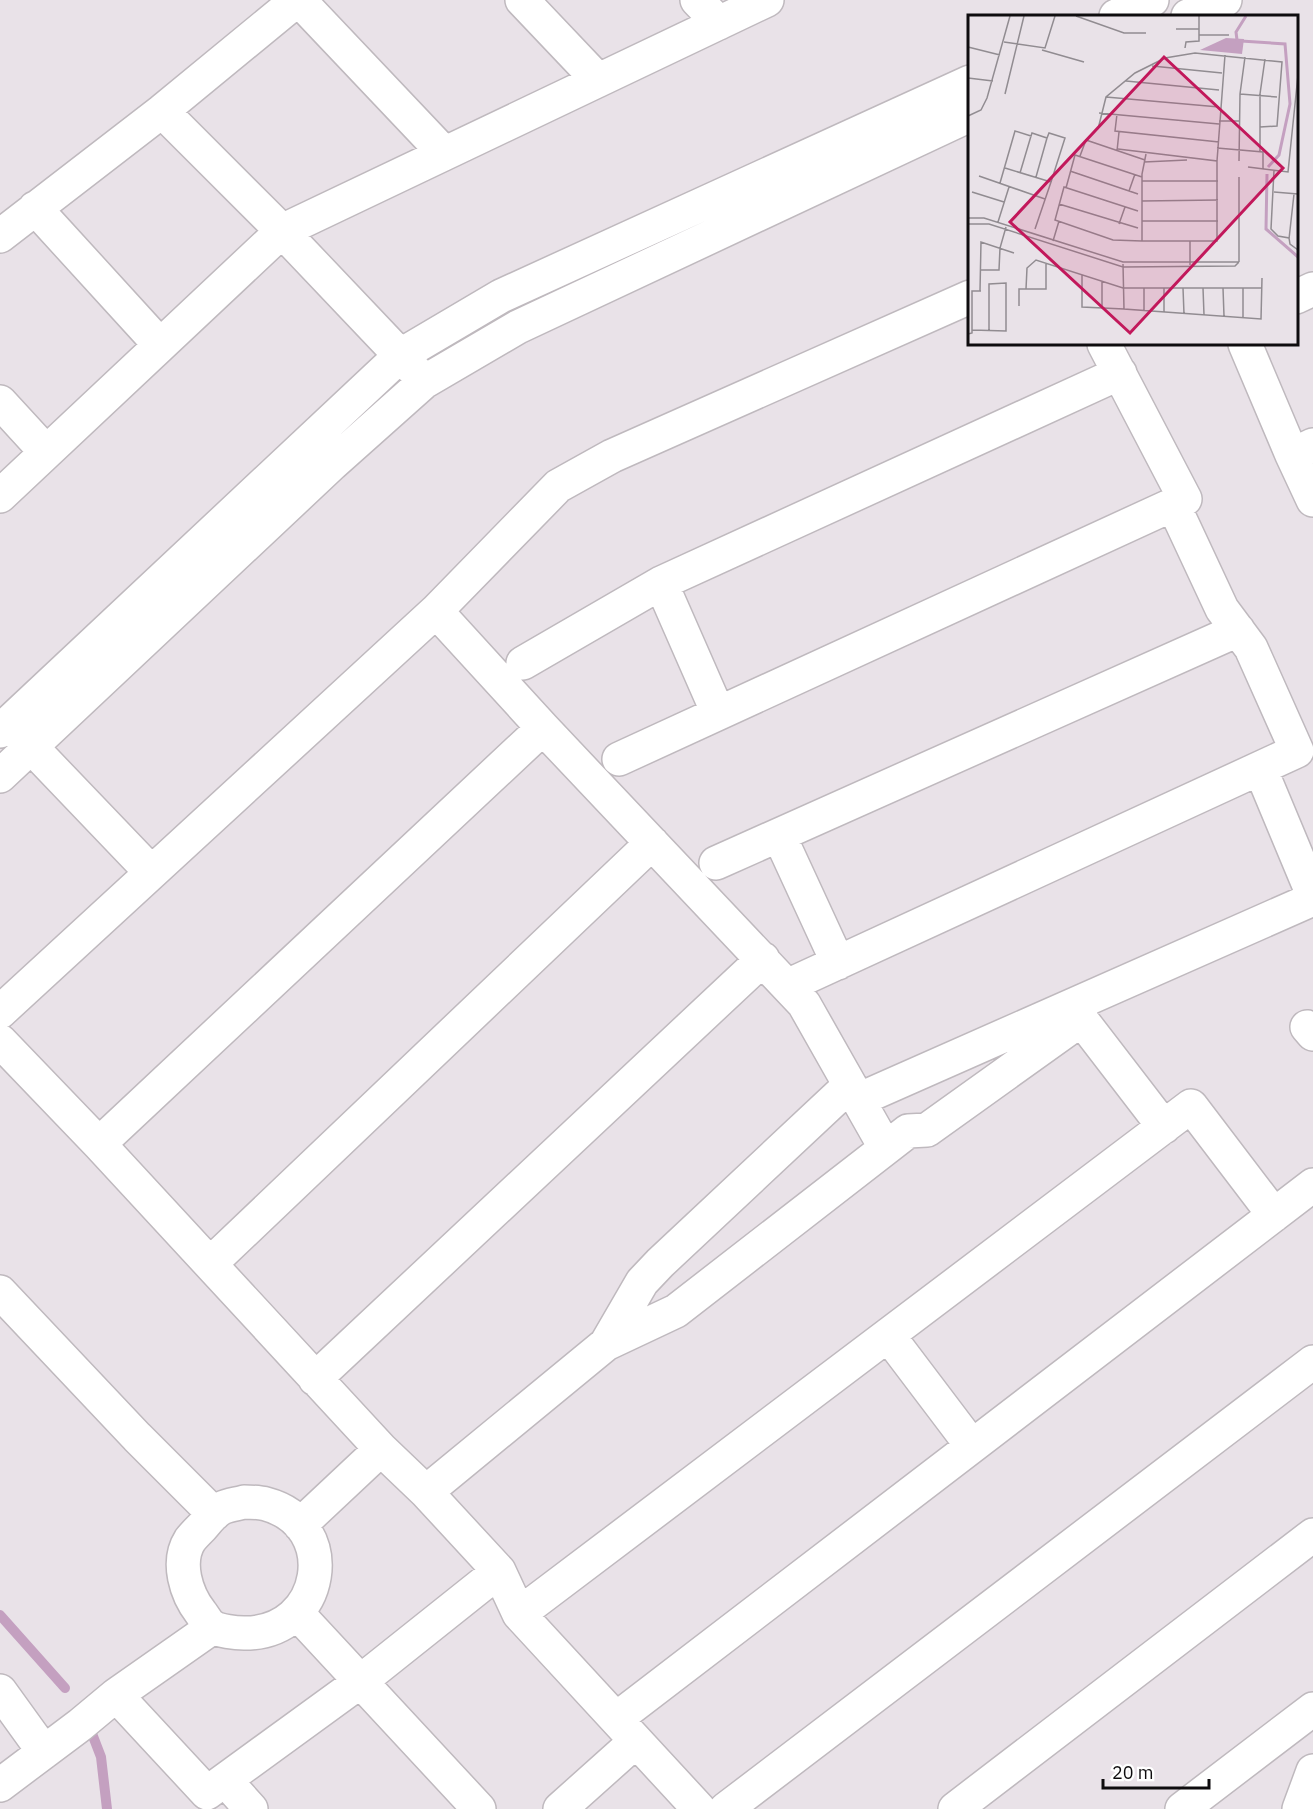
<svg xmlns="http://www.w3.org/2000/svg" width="1313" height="1809" font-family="'IBM Plex Sans',sans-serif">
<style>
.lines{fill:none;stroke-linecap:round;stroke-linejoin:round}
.stream{stroke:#c4a0c0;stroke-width:10}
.minor-casing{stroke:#bfb9be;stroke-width:36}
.minor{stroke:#fff;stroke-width:33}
.inset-river{fill:none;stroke:#c4a0c0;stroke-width:3}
.inset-road{fill:none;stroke:#918c91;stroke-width:1.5}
.view{fill:#c2185b;fill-opacity:0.15;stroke:#c2185b;stroke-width:3}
.inset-edge{fill:none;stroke:#0e0c0e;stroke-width:3}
</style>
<rect width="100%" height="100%" fill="#e9e2e8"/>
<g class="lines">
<path class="stream" d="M0 1615 65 1688
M91 1731 101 1757 107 1809"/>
<g class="minor-casing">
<path id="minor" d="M299 0 444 153
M522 0 598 80
M697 0 719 23
M1116 16 1152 0
M1188 16 1225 0
M162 111 297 0
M35 208 160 345
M0 236 162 111 282 231 415 371
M1296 297 1313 289
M1245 344 1292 455 1313 445
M0 402 46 452
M1292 455 1313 500
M0 496 282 231 767 0
M661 583 718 713
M436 611 558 486 612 456 970 297
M523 663 661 583 1120 373
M0 731 401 355 501 296 970 82
M16 731 151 872
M619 759 1185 499 1104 344
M1260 768 1313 895
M0 776 332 464 424 382 518 327 970 115
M779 835 838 963
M716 863 1238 630
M787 986 1297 751 1251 648 1222 609 1173 504
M1071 1006 1164 1127
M0 1012 436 611 543 728 804 1004 885 1147
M1307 1027 1313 1034
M0 1041 99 1144 381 1449 426 1492 606 1344 676 1311 908 1131 927 1130 1082 1019
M858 1100 1313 899
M99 1144 543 728
M210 1264 652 843
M0 1292 137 1437 214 1514
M888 1335 972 1446
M606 1344 642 1282 660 1263 850 1085
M315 1379 763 959
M426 1492 499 1571 519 1614 699 1809
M244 1502C251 1502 259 1502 266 1504 342 1524 326 1634 244 1633 235 1633 220 1631 212 1627 208 1624 204 1617 201 1613 186 1594 176 1562 190 1540 193 1536 198 1531 202 1527 208 1520 214 1512 222 1508 228 1505 237 1504 244 1502Z
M300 1525 381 1449
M297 1613 479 1809
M519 1614 1191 1106 1274 1215
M0 1691 44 1752
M116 1695 207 1793 361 1681 499 1571
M616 1719 1313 1185
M225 1780 251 1809
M0 1785 80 1725 116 1695 213 1627
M560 1809 636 1741
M726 1809 1313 1362
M955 1809 1313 1535
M1182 1809 1313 1709
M1299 1809 1313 1771"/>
</g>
<use href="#minor" class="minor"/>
</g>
<g transform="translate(968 15)">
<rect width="330" height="330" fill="#e9e2e8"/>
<path d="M258 23 276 24 274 39 232 35Z" fill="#c4a0c0"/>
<path class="inset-river" d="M269 25 268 17 278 1M273 26 317 29 322 89 311 140 300 152M299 159 298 214 330 242"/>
<path class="inset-road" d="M108 1 156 18H178M208 14H231M231 20H261M36 27 77 33 87 1M0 32 32 40M217 33 218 27 231 26V1M74 35 116 47M184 51 254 58M0 63 25 66M158 66 251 75M37 79 56 1M272 79 309 82M138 82 251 92M131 98 251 109M149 99 147 116 251 127M0 101 13 95 19 83 42 1M251 106H271M130 114 138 82 167 58 197 43 227 38 314 47 309 111 292 112M249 133 295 137V154M150 134 249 146V226H174V159L178 139M149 136 151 117M292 137V79L297 44M112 141 118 125 177 145M249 146 257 40M271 146 272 79 277 42M176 147 219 145M280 152 320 157 330 60M37 153 83 167 67 214M306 155 303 214 310 221 321 223 322 229 330 235M102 156 170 179M52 158 63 121M11 161 77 184M68 162 79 123M271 162V247M174 166H250M32 168 47 116 63 121 64 118 79 123 81 118 97 123 83 167M98 173 107 140 174 162M161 176 167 159M4 177 36 187M306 177 330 179M174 186 250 185M91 189 170 213M170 196 96 172 87 205 145 225 174 226M0 203H16L155 247H271M174 206H250M30 207 41 172M0 209H21L155 252 267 251 271 247M151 209 157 192M321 224 326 179M85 226 91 206M222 226V250M155 249 156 294 293 304 294 263M12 255H31L32 233 38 212M114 260V292L156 294M134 266V293M215 273 216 299M235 273 236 300M255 273 256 301M58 274 59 253 68 245 155 273H294M12 276 13 227 46 238M51 291V274H78V249M176 296V273M196 298V273M275 303V273M4 315 38 316V268L21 269V315M0 319 4 318V276H13"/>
<path class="view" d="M196 42 315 153 162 318 42 207Z"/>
<rect width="330" height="330" class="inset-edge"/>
</g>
<path d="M1103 1779v9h106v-9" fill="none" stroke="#0e0c0e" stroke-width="3"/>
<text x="1112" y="1779" font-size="18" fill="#0e0c0e" stroke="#ffffff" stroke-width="4.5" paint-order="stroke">20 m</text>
</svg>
